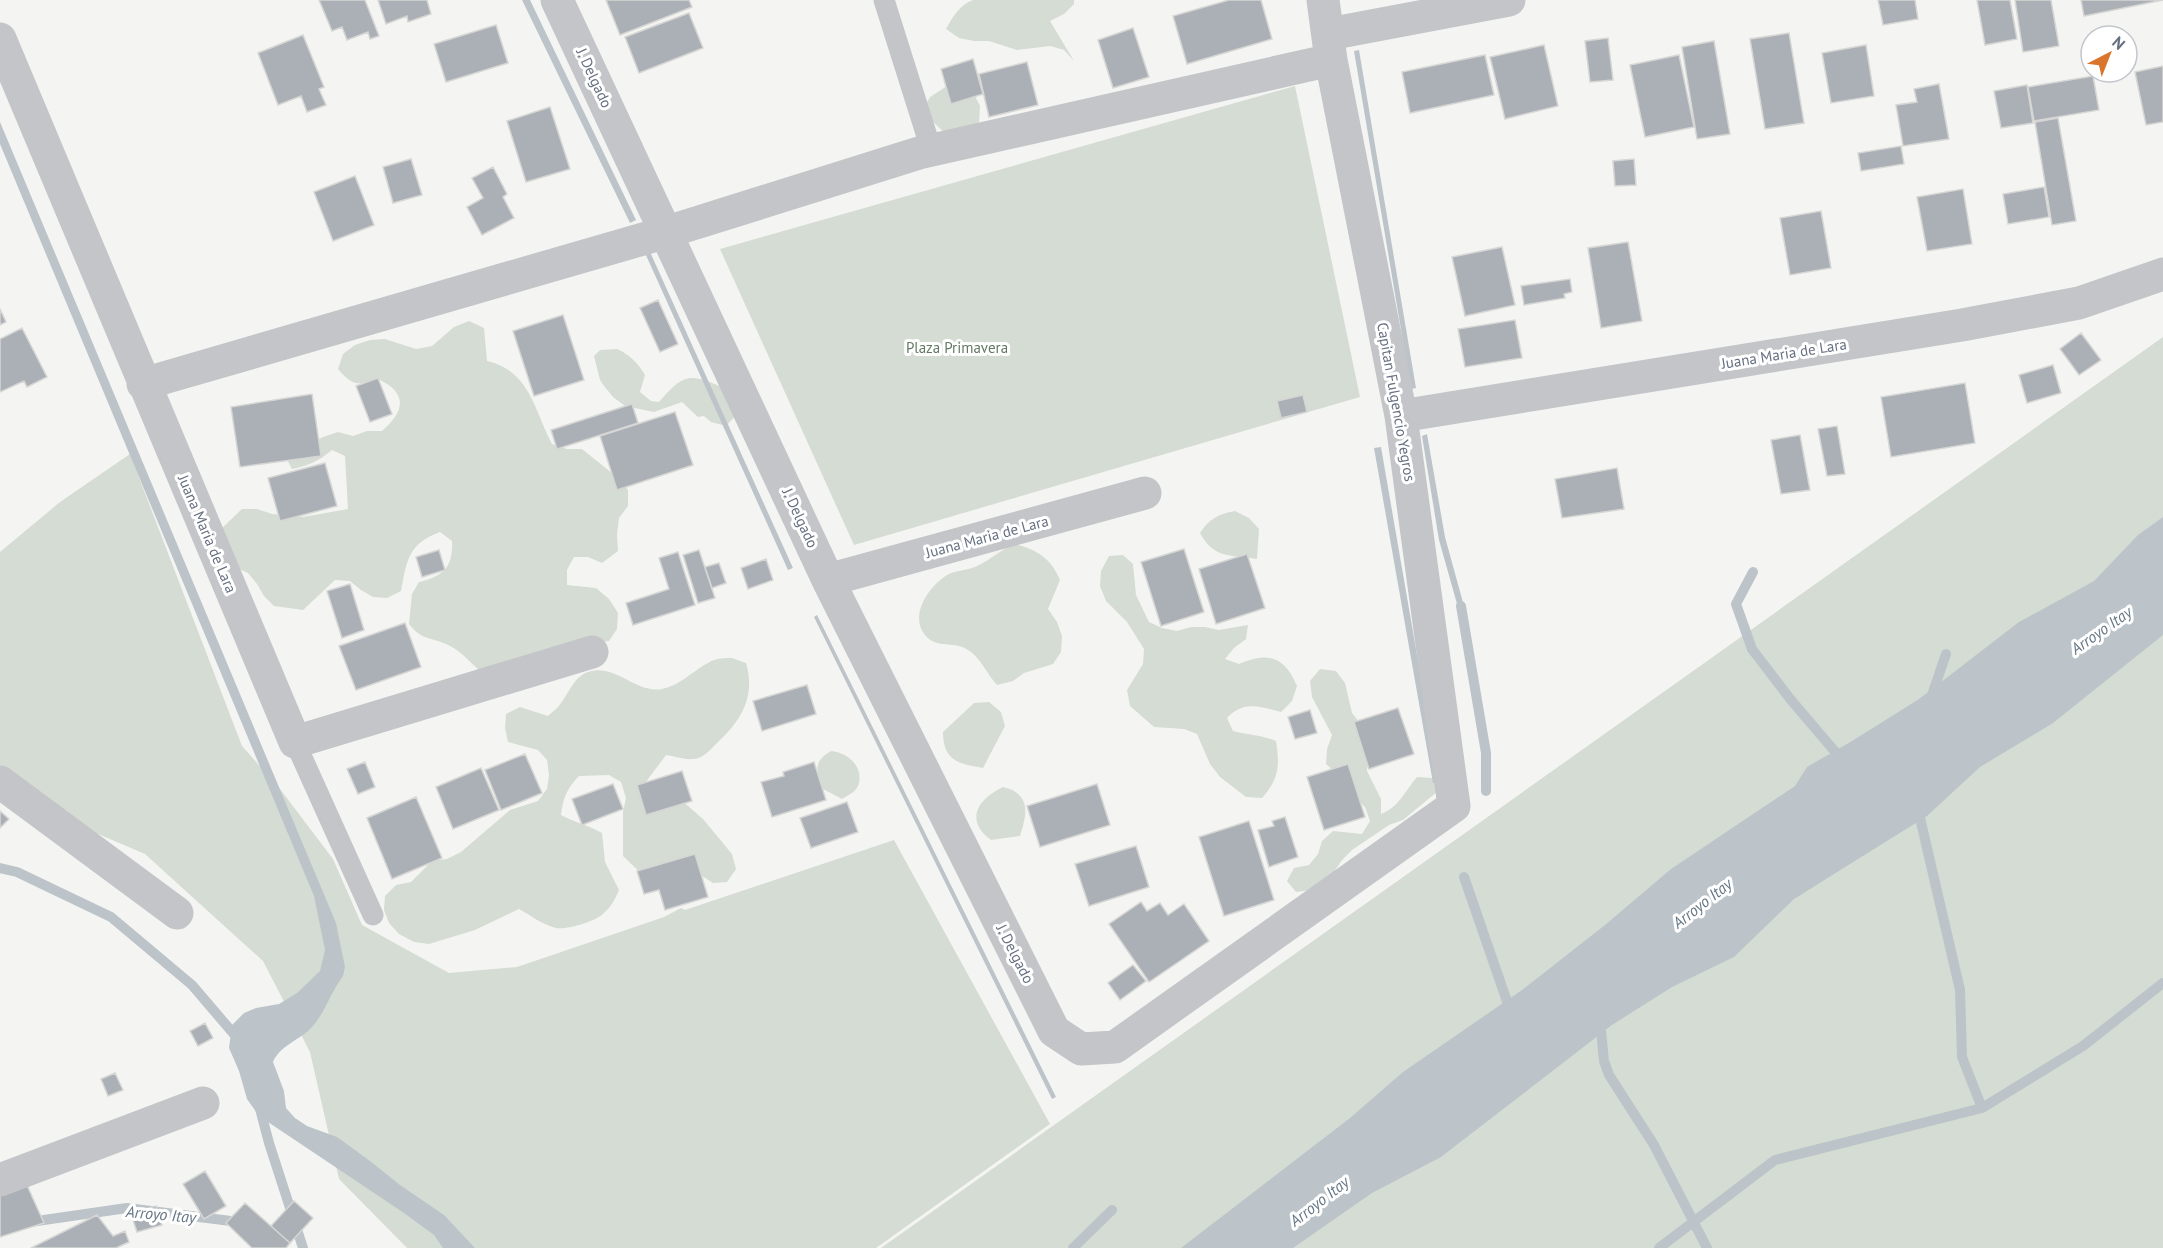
<svg xmlns="http://www.w3.org/2000/svg" width="2163" height="1248" font-family="'PT Sans',sans-serif">
<style>
.green{fill:#d5dcd3}
.water{fill:#bcc4c9}
.lines{fill:none;stroke-linecap:round;stroke-linejoin:round}
.stream{stroke:#bcc4c9;stroke-width:10}
.building{fill:#aab0b6;stroke:#d6d6d4;stroke-width:1.5}
.lane{stroke:#c3c5c9;stroke-width:21}
.street{stroke:#c3c5c9;stroke-width:33}
.labels{text-anchor:middle;stroke-width:6;stroke-linejoin:round;paint-order:stroke}
.street-label{font-size:15px;fill:#667081;stroke:#fff}
.park-label{font-size:15px;fill:#647964;stroke:#fff}
.water-label{font-size:16px;font-style:italic;fill:#667785;stroke:#fff}
</style>
<rect width="100%" height="100%" fill="#f4f5f2"/>
<path class="green" d="M973 0H1074V4L1064 14 1050 21 1074 61 1064 50 1050 46 1017 50 989 41H974L959 38 946 29C953 17 959 5 973 0Z
M947 86 973 92 980 106 979 123 947 135 930 119 926 104 930 97Z
M1295 86 1360 397 854 545 720 249Z
M469 321 484 328 487 361C530 371 534 410 552 444L567 449H582L618 478 628 490V506L619 518 617 534 618 551 602 563 588 557H574L567 570V585L596 588 609 599 618 613 617 629 609 641 580 644 480 671C469 661 460 650 446 644 428 636 423 641 409 624L412 594 419 582C444 576 453 567 452 541L440 532C408 544 407 560 401 591L387 598 373 597 361 590 350 581 335 580 303 610 274 606 264 596 257 584 248 573 235 567 221 529 242 509H257L272 514 303 517 348 509 345 456 332 450C319 461 308 466 292 469L285 456 323 437 338 432 353 436 367 431H382C405 411 408 393 378 379 357 387 352 385 338 369L343 354 355 345 370 340 385 339 416 349 432 346 454 327Z
M2163 337V1248H881Z
M617 349C629 354 639 364 645 375L640 392 651 401 659 402C683 374 689 372 724 388L737 414 726 426 711 422 704 416 698 417 682 402 654 412 625 406 613 397 604 386 600 380 594 356 600 350Z
M130 454 242 746 280 789 333 859 362 925 449 973 517 967 664 917 681 908 685 910 894 840 1050 1124 876 1248H407L339 1179 310 1052 263 961 145 854 0 792V552L60 502Z
M1235 511 1249 518 1259 529 1257 559C1230 554 1215 560 1200 533 1209 519 1218 514 1235 511Z
M1015 544C1037 550 1051 558 1060 580L1048 609 1057 622 1062 636 1061 652 1053 664 1024 673 1013 681 997 685C987 674 980 657 968 650 955 641 941 648 929 639 907 620 926 590 944 577 953 570 965 571 975 567 989 561 1000 550 1015 544Z
M1123 555 1133 564 1136 595 1149 622 1162 628 1177 631 1191 627H1205L1219 630 1248 625 1246 639 1234 648 1225 659 1239 664C1267 652 1284 655 1297 686L1292 701 1281 712C1259 707 1245 700 1227 718L1233 731C1248 735 1262 735 1276 741 1280 765 1279 779 1262 798L1246 797 1220 777 1210 764 1197 734 1184 729 1154 727 1130 706 1127 690 1143 664 1144 649 1127 622 1106 601 1100 586 1101 571 1109 556Z
M732 658 746 663C756 697 741 721 716 744 710 750 702 759 694 759 685 760 674 756 666 755L639 791 680 799 703 819 732 854 736 869 727 882 713 883 687 866 644 876 623 856V812L626 798 621 782 609 775 579 776C567 788 563 798 561 815 574 822 588 825 602 833L605 862 619 890C615 899 612 906 604 913 597 921 567 930 556 928 543 925 530 915 519 909L475 930 429 944 414 942 399 934 389 923 384 910 385 896 396 885 411 882 432 861 447 859 461 852 510 810 538 801 547 789 549 775 547 760 538 750 508 742 505 728 506 714 520 707 548 716C551 713 555 710 558 707 568 696 573 677 588 672 615 663 636 694 662 689 682 685 695 668 714 660 720 658 726 658 732 658Z
M1320 669 1336 671 1345 683 1352 713 1363 727 1369 741 1367 771 1381 799V814C1399 807 1405 791 1417 777L1433 778 1438 791 1403 820 1389 825 1352 850 1342 860 1334 872 1311 890 1296 892 1287 881 1294 868 1309 865 1318 854 1322 841 1333 831 1362 834 1370 821 1365 807 1355 797 1348 783 1326 764 1327 749 1332 735 1312 697 1310 681Z
M989 702 1001 712 1005 726 983 768C958 764 943 760 943 732L974 703Z
M831 751C847 752 863 766 859 783 857 792 848 795 842 799L823 789C817 771 812 762 831 751Z
M1003 787C1007 788 1014 790 1017 793 1031 804 1024 822 1020 836L991 840C964 820 978 799 1003 787Z"/>
<path class="water" d="M522 0H530L636 220 630 223Z
M1359 50 1416 388 1411 389 1354 51Z
M0 122 336 923 345 967 343 976C330 993 324 1016 309 1030 297 1041 280 1046 273 1062L284 1091 286 1108 295 1118 307 1126 337 1137 370 1161 400 1185 444 1215 475 1248H443L434 1235 404 1213 259 1116 247 1099 239 1071 229 1048 232 1025 244 1013 256 1008 279 1004 297 993 320 971 325 950 314 896 0 144Z
M650 252 793 568 788 570 645 253Z
M1427 434 1445 537 1467 617 1461 618 1439 540 1422 436Z
M1381 447 1439 782 1433 783 1374 448Z
M2163 517V635L2053 723 1980 767 1927 816 1794 899 1734 957 1672 987 1612 1025 1441 1157 1372 1193 1293 1248H1181L1350 1118 1403 1072 1522 990 1605 925 1671 869 1795 786 1807 767 1852 741 1919 699 2019 622 2094 581 2138 535Z
M817 615 1056 1097 1052 1099 814 617Z"/>
<g class="lines">
<path class="stream" d="M1753 572 1736 604 1752 649 1791 700 1843 761
M1461 606 1486 753V791
M1931 698 1946 654
M1917 805 1960 990 1962 1057 1982 1108
M0 868 17 872 111 917 192 985 239 1040
M1464 877 1511 1013
M1600 1020 1604 1061 1609 1075 1654 1145 1707 1248
M259 1105 269 1143 303 1248
M30 1222 127 1208 231 1221 240 1225
M1073 1248 1112 1210
M1659 1248 1775 1160 1982 1108 2083 1046 2163 983"/>
</g>
<path class="building" d="M319 0H365L379 36 370 39 368 32 347 40 342 27 332 31Z
M378 0H427L431 14 408 22 407 16 386 24Z
M606 0H689L692 7 620 35Z
M1229 0H1261L1272 39 1187 64 1173 16Z
M1878 0H1915L1918 19 1883 25Z
M1977 0H2010L2017 39 1985 45Z
M2015 0H2051L2059 46 2023 52Z
M2081 0H2163L2084 16Z
M689 13 703 48 639 73 625 37Z
M496 25 508 63 446 82 434 44Z
M1133 28 1149 77 1113 88 1098 40Z
M1789 33 1804 123 1765 129 1750 39Z
M303 35 324 87 319 89 326 105 307 112 301 96 278 105 258 53Z
M1608 38 1613 80 1590 82 1585 41Z
M1714 41 1730 134 1697 139 1682 47Z
M1544 45 1558 106 1505 119 1490 57Z
M1866 45 1874 96 1831 103 1822 53Z
M1485 55 1494 95 1410 113 1402 72Z
M1679 55 1694 127 1645 137 1630 65Z
M973 59 983 94 951 104 941 69Z
M1027 62 1038 105 989 117 979 74Z
M2163 66V122L2146 125 2135 72Z
M2093 76 2099 110 2034 121 2028 87Z
M1939 84 1949 139 1903 146 1896 105 1917 102 1914 89Z
M2027 85 2033 123 2001 128 1994 91Z
M550 107 570 169 526 182 507 121Z
M2058 118 2076 221 2052 225 2035 122Z
M1901 146 1904 164 1861 171 1858 153Z
M411 159 422 195 393 203 383 167Z
M1634 159 1636 185 1615 186 1613 161Z
M493 167 507 194 503 197 514 218 482 235 467 207 483 198 472 178Z
M355 176 374 225 333 241 314 192Z
M2044 187 2049 217 2008 224 2003 194Z
M1963 189 1972 244 1927 251 1917 197Z
M1821 211 1831 268 1790 275 1780 218Z
M1628 242 1642 321 1601 328 1588 248Z
M1502 247 1515 305 1465 316 1452 257Z
M1570 279 1572 292 1564 294 1565 298 1524 305 1521 286Z
M658 300 678 344 660 352 640 308Z
M0 309 6 322 0 325Z
M563 315 584 380 534 396 513 331Z
M1515 320 1522 358 1465 367 1458 329Z
M22 328 47 377 27 387 24 381 0 392V339Z
M2081 333 2101 360 2079 375 2060 349Z
M2053 365 2061 393 2027 403 2019 375Z
M378 378 392 414 370 422 356 386Z
M1965 383 1975 443 1891 457 1881 397Z
M312 394 321 456 240 467 231 407Z
M1303 395 1307 412 1281 418 1277 401Z
M632 404 638 423 557 449 551 430Z
M675 412 693 465 617 490 600 436Z
M1837 426 1845 474 1827 476 1818 429Z
M1800 435 1810 490 1781 494 1771 440Z
M325 463 337 506 280 521 268 478Z
M1617 468 1624 509 1562 518 1555 479Z
M1184 549 1204 612 1161 626 1141 562Z
M439 550 445 570 422 577 416 557Z
M699 550 715 598 698 603 683 555Z
M678 552 695 605 633 625 626 603 669 589 659 558Z
M1247 554 1265 608 1216 624 1199 569Z
M766 559 773 580 748 589 741 568Z
M719 563 726 583 712 588 705 567Z
M350 584 364 630 342 638 327 591Z
M405 623 421 667 356 690 339 646Z
M807 685 816 714 762 731 753 701Z
M1398 708 1414 754 1369 769 1354 722Z
M1310 710 1317 733 1295 739 1288 717Z
M525 754 542 793 501 810 485 770Z
M365 762 375 787 358 794 347 769Z
M814 762 826 800 772 817 761 782 784 776 783 772Z
M1348 764 1365 817 1324 830 1307 777Z
M481 768 499 810 453 829 436 787Z
M682 771 692 801 646 815 637 785Z
M613 784 623 809 582 825 572 799Z
M1097 784 1110 825 1040 847 1027 806Z
M416 797 442 858 392 879 367 818Z
M847 802 858 832 811 848 800 818Z
M0 811 9 819 0 828Z
M1285 817 1298 857 1269 867 1258 830 1274 826 1272 821Z
M1249 821 1274 900 1224 916 1199 837Z
M1136 846 1149 887 1089 906 1075 864Z
M695 854 708 897 665 910 659 890 644 894 637 871Z
M1141 902 1147 911 1160 903 1168 915 1184 904 1209 941 1149 982 1109 924Z
M1133 965 1146 981 1120 1000 1108 983Z
M205 1023 213 1038 198 1046 190 1031Z
M115 1073 123 1090 108 1096 101 1079Z
M205 1171 226 1206 204 1219 183 1184Z
M26 1183 44 1223 0 1237V1191Z
M294 1201 313 1218 290 1243 271 1226Z
M245 1203 290 1243 286 1248H252L226 1223Z
M156 1206 162 1225 137 1232 131 1214Z
M97 1215 113 1236 125 1231 129 1242 116 1248H31Z"/>
<g class="lines">
<path class="lane" d="M884 0 931 149
M295 742 373 915"/>
<path class="street" d="M557 0 828 580 1054 1031 1081 1049 1115 1047 1454 806 1401 416 1331 60 1323 0
M1329 34 1509 0
M0 39 295 742 592 652
M143 384 667 232 919 153 1331 60
M1401 416 1962 325 2079 303 2163 274
M828 580 1145 493
M0 782 177 913
M0 1180 203 1103"/>
</g>
<g class="labels">
<g class="street-label">
<text transform="translate(594 78) rotate(65)" y="5">J. Delgado</text>
<text transform="translate(1784 354) rotate(-9)" y="5">Juana Maria de Lara</text>
<text transform="translate(1396 402) rotate(80)" y="5">Capitan Fulgencio Yegros</text>
<text transform="translate(800 518) rotate(65)" y="5">J. Delgado</text>
<text transform="translate(207 534) rotate(67)" y="5">Juana Maria de Lara</text>
<text transform="translate(987 537) rotate(-15)" y="5">Juana Maria de Lara</text>
<text transform="translate(1015 954) rotate(63)" y="5">J. Delgado</text>
</g>
<g class="park-label">
<text x="957" y="353">Plaza Primavera</text>
</g>
<g class="water-label">
<text transform="translate(2101 630) rotate(-35)" y="6">Arroyo Itay</text>
<text transform="translate(1702 903) rotate(-38)" y="6">Arroyo Itay</text>
<text transform="translate(1319 1201) rotate(-38)" y="6">Arroyo Itay</text>
<text transform="translate(161 1214) rotate(5)" y="6">Arroyo Itay</text>
</g>
</g>
<g transform="translate(2109 54) rotate(42)"><circle r="28" fill="#ffffff" stroke="#c2c6cd" stroke-width="1.5"/>
<path d="M0-4.5L10 22L0 15L-10 22Z" fill="#d9752d"/>
<text y="-9" font-size="16" font-weight="bold" text-anchor="middle" fill="#667081">N</text>
</g>
</svg>
